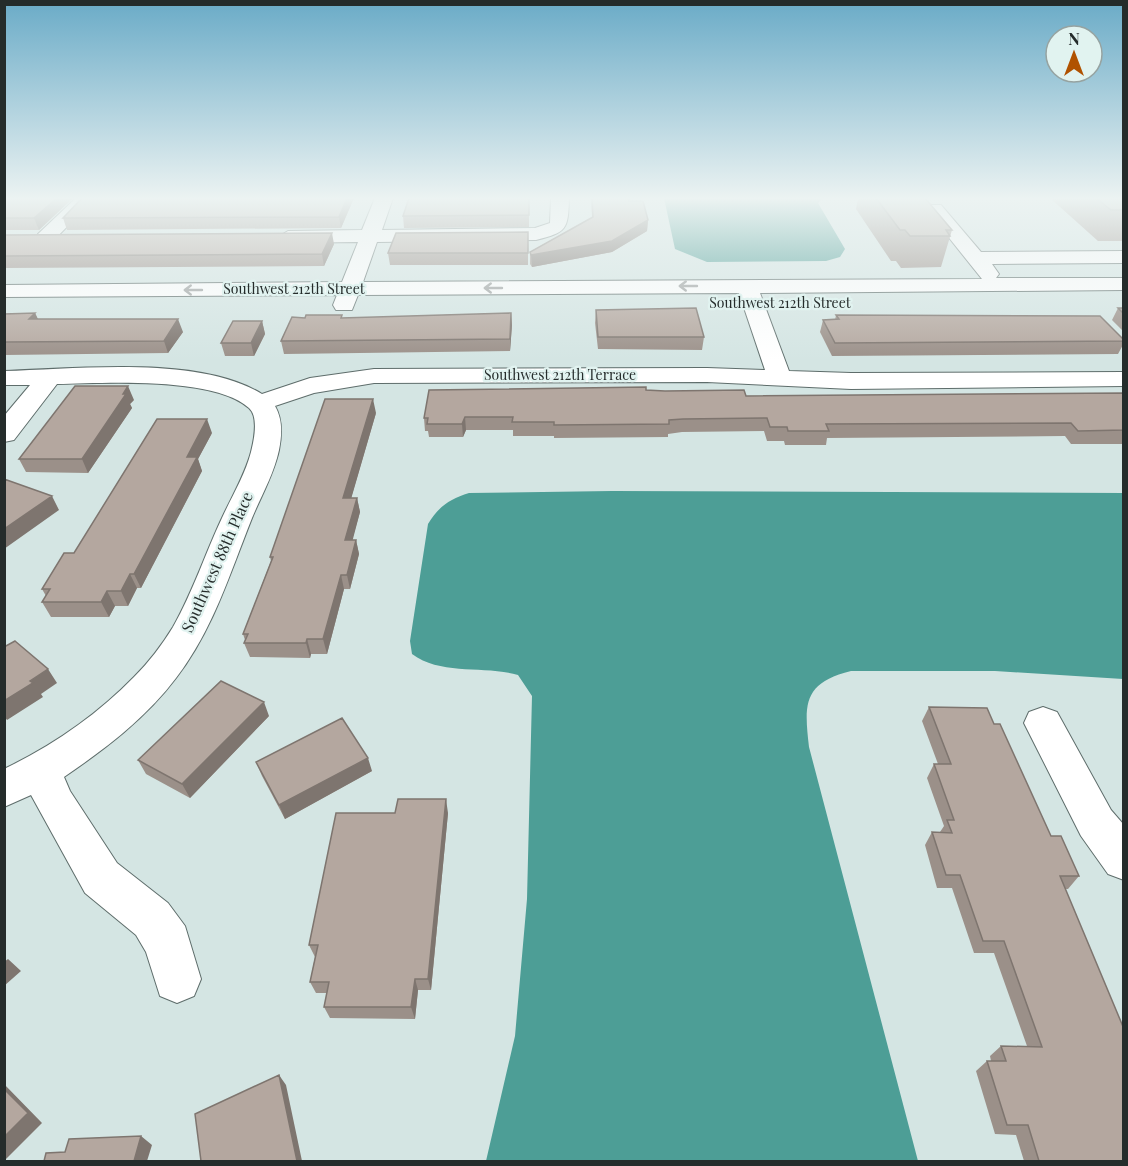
<svg xmlns="http://www.w3.org/2000/svg" width="1128" height="1166" font-family="'Playfair Display',serif">
<style>
.water{fill:#4d9e96}
.lines{fill:none;stroke-linecap:round;stroke-linejoin:round}
.minor-casing{stroke:#5e6d6b;stroke-width:2}
.minor{fill:#fff;fill-rule:evenodd}
.wall{fill:#9b9089}
.shaded-wall{fill:#7e756f}
.building{fill:#b4a79f;stroke:#7e756f;stroke-width:1.5}
.oneway{stroke:#9da0a0}
.labels{text-anchor:middle;stroke-width:4.5;stroke-linejoin:round;paint-order:stroke}
.far-street-label{font-size:14px;fill:#252c2b;stroke:#e1f3f0}
.street-label{font-size:16px;fill:#252c2b;stroke:#e1f3f0}
</style>
<rect width="100%" height="100%" fill="#d4e5e3"/>
<path class="water" d="M664 198H823L818 203 845 249 840 257 826 261 707 262 675 249Z
M612 491 1123 493V679L995 671H851C803 683 804 704 809 747L918 1161H486L515 1036 527 899 532 696 518 675C483 665 442 676 412 654L410 641 428 524C439 506 450 499 469 493Z"/>
<g class="lines">
<g class="minor-casing">
<path id="minor" d="M76 198H95L52 242H38L35 238 38 234Z
M375 198H393L382 230 535 228 550 223 551 198H569C568 230 567 232 536 240L377 242 363 282 982 279 926 209 929 205H941L981 252 1124 251V263L992 264 999 274 996 278H1124V290L760 293 789 371 851 373 1124 372V386L851 389 707 382 374 383 314 393 275 406C283 420 282 435 279 450 274 474 261 496 252 518 230 573 213 630 176 678 146 718 105 749 64 777L70 791 117 863 168 903 185 926 201 979 194 996 177 1003 160 996 146 952 136 935 85 893 31 795 4 807V769C52 746 97 715 134 677 149 662 162 645 173 627 193 592 205 554 222 518 232 496 245 475 251 452 254 440 259 417 249 408 214 376 103 383 57 384L14 440 4 442V416L30 385H4V371C77 369 199 355 262 394L310 378 374 369 707 368 765 370 739 293 358 295 352 310H336L333 305 337 295 4 297V285L342 282 358 242 288 243 278 237 288 231 362 230Z
M1043 707 1057 712 1111 810 1124 825V880L1108 874 1081 836 1024 723 1029 712Z"/>
</g>
<use href="#minor" class="minor"/>
</g>
<path class="wall" d="M4 198H73L39 230H4Z
M354 198 341 228 67 230 63 218Z
M529 198V227L404 228 403 216Z
M591 198H629V201L648 220 647 231 612 252 532 267 530 264V252L592 217Z
M858 198H925L952 230 941 267 901 268 896 261H891L856 209Z
M1050 198H1124V241H1098Z
M528 232V265H390L388 253Z
M4 235 334 244 324 266 4 268Z
M1118 308H1124V332L1112 320Z
M596 310 704 337 702 350 598 349 595 323Z
M35 313 38 319 183 332 168 353 4 355V314Z
M511 313 512 325 510 351 284 354 281 341 343 318Z
M836 315 1124 340V343L1118 354 832 356 820 332 823 320H835Z
M262 321 265 334 254 356H225L221 343Z
M646 390 746 396 1124 393V444H1071L1065 436 827 438 826 445H785L784 441H767L764 431 682 432 668 434V437L554 438V436H513V430H466L463 437H429L428 431H425L424 418Z
M134 400 130 404 132 408 88 473 26 472 19 459Z
M376 413 351 498H357L360 512 352 540H356L359 554 350 589H344L327 654H311L310 658 250 657 244 643 245 640 243 634 271 561 270 557Z
M212 433 198 459 202 471 141 588H137L128 606H115L109 617H51L42 602 46 596 42 589 74 553Z
M929 707 994 724 1051 836 1079 876 1068 889H1065L1124 1161H1024L1016 1135 995 1134 976 1071 987 1061H991L990 1056 1001 1046H1027L994 953H974L952 888H937L925 845 932 832H940L944 826 927 778 934 764H938L922 721Z
M269 716 190 798 146 774 138 760Z
M256 762 372 771 285 819 262 776Z
M448 813 431 990H418L415 1019 330 1018 324 1007 327 993H316L310 982 315 957 309 945Z"/>
<path class="shaded-wall" d="M57 198H73L39 230 34 218Z
M347 198H354L341 228 339 217Z
M648 220 647 231 612 252 532 267 531 255Z
M332 233 334 244 324 266 322 254Z
M35 313 41 326 29 319Z
M511 313 512 325 510 351V339Z
M178 319 183 332 168 353 164 341Z
M262 321 265 334 254 356 251 343Z
M128 386 134 400 130 404 132 408 88 473 82 459Z
M373 399 376 413 347 513 343 498Z
M465 417 466 430 463 437 462 424Z
M207 419 212 433 198 459 202 471 141 588 134 574 187 457Z
M52 496 59 510 4 549V529Z
M357 498 360 512 349 554 345 540Z
M356 540 359 554 350 589 347 575Z
M130 574 137 588 128 606 121 591Z
M341 575 344 589 327 654 323 639Z
M107 591 115 606 109 617 101 602Z
M307 639 311 654 310 658 306 643Z
M48 669 57 683 41 694 43 697 7 720 4 716V701L30 681Z
M264 702 269 716 190 798 182 784Z
M368 758 372 771 285 819 279 805Z
M446 799 448 813 431 990 428 979Z
M8 959 21 971 4 986V962Z
M415 979 418 990 415 1019 411 1007Z
M279 1075 286 1085 302 1161H297Z
M4 1084 42 1123 4 1161Z
M141 1136 152 1145 147 1161H134Z"/>
<path class="building" d="M4 198H57L34 218H4Z
M82 198H347L339 217 63 218Z
M409 198H529V215L403 216Z
M592 198H629V201H643L648 220 612 241 531 255 530 252 593 217Z
M876 198H925L952 230H946L950 236H910L905 230H900Z
M1096 198H1124V210H1111Z
M528 232V253H388L396 233Z
M332 233 322 254 4 256V235Z
M696 308 704 337H598L596 310Z
M1118 308H1124V314Z
M35 313 29 319H178L164 341 4 342V314Z
M511 313 510 339 281 341 292 317 305 318 306 315H342L341 318Z
M836 315 1100 316 1124 340V341L835 343 823 320 839 319Z
M233 321H262L251 343H221Z
M75 386H128L123 394H126L82 459H19Z
M646 387V390L665 391 744 390 746 396 1124 393V430L1078 431 1071 423 826 424 829 431H788L787 427H770L767 418 683 419 669 420V424L554 425V422H512L513 417H465L462 424H427L428 418H424L429 390Z
M325 399H373L343 498H357L345 540H356L347 575H341L323 639H307L306 643H244L248 634H243L273 557H270Z
M157 419H207L187 457H197L134 574H130L121 591H107L101 602H42L50 589H42L64 553H74Z
M4 479 52 496 4 529Z
M15 641 48 669 30 681 33 683 4 701V647Z
M221 681 264 702 182 784 138 760Z
M929 707 987 708 994 724H1000L1051 836H1061L1079 876H1060L1124 1029V1161H1039L1028 1125H1007L987 1061H1006L1001 1046 1042 1047 1004 941H983L960 875H946L932 832 952 833 947 820H954L934 764H951Z
M342 718 368 758 279 805 256 762Z
M398 799H446L428 979H415L411 1007H324L329 982H310L318 945H309L336 813H395Z
M279 1075 297 1161H201L195 1114Z
M4 1089 28 1113 4 1137Z
M141 1136 134 1161H44L46 1153 65 1152 69 1139Z"/>
<defs><path id="oneway-shaft" d="M-6 0H5M1.5-3L5.5 0L1.5 3" fill="none" stroke-width="1.6" stroke-linecap="round" stroke-linejoin="round" transform="scale(1.5)"/></defs>
<g class="oneway">
<use href="#oneway-shaft" transform="translate(688 286) rotate(180)"/>
<use href="#oneway-shaft" transform="translate(493 288) rotate(180)"/>
<use href="#oneway-shaft" transform="translate(193 290) rotate(180)"/>
</g>
<linearGradient id="sky" x2="0" y2="1"><stop stop-color="#6aabc7"/><stop offset="0.55" stop-color="#ecf3f2"/><stop offset="1" stop-color="#ecf3f2" stop-opacity="0"/></linearGradient>
<rect width="1128" height="361" fill="url(#sky)"/>
<g class="labels">
<g class="far-street-label">
<text x="294" y="294">Southwest 212th Street</text>
<text x="780" y="308">Southwest 212th Street</text>
<text x="560" y="380">Southwest 212th Terrace</text>
</g>
<g class="street-label">
<text transform="translate(217 562) rotate(-66)" y="6">Southwest 88th Place</text>
</g>
</g>
<rect width="1128" height="1166" fill="none" stroke="#252c2b" stroke-width="12"/>
<g transform="translate(1074 54)"><circle r="28" fill="#e1f3f0" stroke="#96a3a1" stroke-width="1.5"/>
<path d="M0-4.5L10 22L0 15L-10 22Z" fill="#b05200"/>
<text y="-9" font-size="16" font-weight="bold" text-anchor="middle" fill="#252c2b">N</text>
</g>
</svg>
